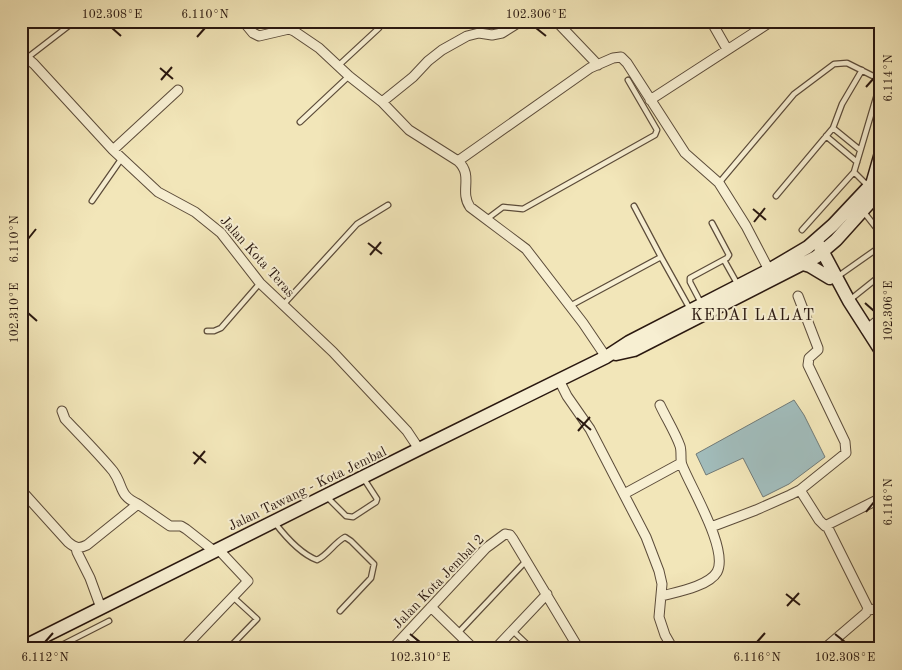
<svg xmlns="http://www.w3.org/2000/svg" width="902" height="670" font-family="'Old Standard TT',serif">
<style>
.water{fill:#a1bcbb;stroke:#717a77}
.lines{fill:none;stroke-linecap:round;stroke-linejoin:round}
.service-casing{stroke:#5c4c3a;stroke-width:7}
.minor-casing{stroke:#5c4c3a;stroke-width:11}
.secondary-casing{stroke:#2a1810;stroke-width:15}
.service{stroke:#f7efd2;stroke-width:4.5}
.minor{stroke:#f7efd2;stroke-width:9}
.secondary{stroke:#f7efd2;stroke-width:12}
.ticks{fill:none;stroke:#2a1810;stroke-width:2}
.labels{text-anchor:middle;stroke-width:4;stroke-linejoin:round;paint-order:stroke}
.street-label{font-size:14px;fill:#2a1810;stroke:#f7efd2}
.quarter-label{font-size:16px;letter-spacing:1px;fill:#2a1810;stroke:#f7efd2}
.neatline{fill:none;stroke:#2a1810;stroke-width:2}
.ticks-label{font-size:12px;text-anchor:middle;fill:#2a1810}
</style>
<rect width="100%" height="100%" fill="#f2e6b9"/>
<filter id="stains"><feTurbulence type="fractalNoise" baseFrequency=".004" numOctaves="4"/><feColorMatrix values="0 0 0 0 .2 0 0 0 0 .09 0 0 0 0 .02 0 0 0 .5 -.17"/></filter>
<radialGradient id="worn" r=".72"><stop offset=".6" stop-color="#630" stop-opacity="0"/><stop offset="1" stop-color="#630" stop-opacity=".3"/></radialGradient>
<path class="water" d="M794 400 804 415 825 457 789 484 763 497 743 458 706 475 696 454Z"/>
<g class="lines">
<g class="service-casing">
<path id="service" d="M27 58 75 21
M338 66 379 28 381 24 380 21
M300 122 349 76
M833 128 860 150
M826 136 857 162
M854 172 867 185
M719 183 794 94 834 64 847 63 881 80
M776 196 833 128 842 104 862 70
M92 201 122 158
M634 206 661 257
M863 211 881 234
M487 219 503 207 523 209 655 135 657 130 628 80
M802 230 854 172 881 81
M724 260 738 285
M837 277 881 246
M851 299 881 275
M701 303 690 282V278L727 258 729 255 712 223
M283 305 357 224 388 205
M570 306 661 257 690 309
M207 331H214L221 328 260 283
M326 496 346 516 353 517 376 502 377 499 364 479
M275 523C285 536 301 554 317 560 328 555 334 543 345 537L351 541 374 564 371 578 340 611
M513 631 532 649
M458 633 526 561
M406 634 422 649
M54 649 109 621
M228 649 257 619 233 597"/>
</g>
<g class="minor-casing">
<path id="minor" d="M243 21 253 33 259 36 289 29 294 31 319 48 349 76 382 102 409 130 458 161C474 176 459 191 470 207L526 249 583 323 606 357
M556 21 598 65
M711 21 727 49
M21 55 27 58 34 64 113 150 158 192 195 212 221 233 260 283 333 352 407 431 419 449
M650 100 772 21
M382 102 413 77 428 61 442 50 467 36 479 33 492 35 502 33 521 21
M113 150 178 90
M458 161 590 68 613 58 621 57 627 63 685 153 719 183 746 226 769 270
M866 330 881 318
M559 380 567 396 590 429 646 537 659 571 662 584 659 617 665 635 673 649
M660 405C666 418 675 432 680 446 682 452 680 460 682 465 691 488 729 550 717 572 709 586 677 592 662 596
M62 411 65 419C81 436 98 453 113 471 124 486 118 495 138 504
M21 490 68 542C75 548 79 549 87 545L138 504 170 526H181L186 529 214 551
M800 490 819 520 825 526 881 498
M624 494 681 463
M711 527 756 510 790 495 800 490 846 453 845 442 808 365 809 358 818 350V348L798 296
M76 548 77 552 90 578 101 608
M431 607 474 649
M868 610 876 609 881 607
M42 638 48 649
M183 649 248 581 218 549
M392 649 486 548 505 534 510 535 513 539 579 649
M495 649 547 594
M824 649 866 613 868 608 827 526"/>
</g>
<g class="secondary-casing">
<path id="secondary" d="M873 181 881 153
M819 245 849 301 881 351
M803 264 810 266 830 278
M616 354 634 350 816 257 836 240 881 190
M21 648 419 449 606 357 629 342 769 270 808 247 833 225 881 174"/>
</g>
<use href="#service" class="service"/>
<use href="#minor" class="minor"/>
<use href="#secondary" class="secondary"/>
</g>
<path class="ticks" d="M112 28 121 36M536 28 546 36M197 37 205 28M160 68 173 79M161 80 172 67M866 87 874 78M753 209 766 220M754 222 765 208M28 239 36 229M368 243 382 254M370 255 381 242M865 303 874 311M28 313 37 321M577 418 591 430M578 431 590 417M193 452 206 463M194 464 205 451M866 512 874 502M786 594 800 605M787 606 799 593M410 634 420 642M835 634 845 642M45 642 53 633M757 642 765 633"/>
<g class="labels">
<g class="street-label">
<text transform="translate(258 256) rotate(48)" y="5">Jalan Kota Teras</text>
<text transform="translate(307 488) rotate(-26)" y="5">Jalan Tawang - Kota Jembal</text>
<text transform="translate(438 581) rotate(-46)" y="5">Jalan Kota Jembal 2</text>
</g>
<g class="quarter-label">
<text x="753" y="320">KEDAI LALAT</text>
</g>
</g>
<rect width="902" height="670" fill="none" stroke="#f2e6b9" stroke-width="55"/>
<rect x="28" y="28" width="846" height="614" class="neatline"/>
<g class="ticks-label">
<text x="112" y="18">102.308°E</text>
<text x="205" y="18">6.110°N</text>
<text x="536" y="18">102.306°E</text>
<text transform="translate(888 78) rotate(-90)" y="4">6.114°N</text>
<text transform="translate(14 239) rotate(-90)" y="4">6.110°N</text>
<text transform="translate(888 311) rotate(-90)" y="4">102.306°E</text>
<text transform="translate(14 313) rotate(-90)" y="4">102.310°E</text>
<text transform="translate(888 502) rotate(-90)" y="4">6.116°N</text>
<text x="45" y="661">6.112°N</text>
<text x="420" y="661">102.310°E</text>
<text x="757" y="661">6.116°N</text>
<text x="845" y="661">102.308°E</text>
</g>
<rect width="100%" height="100%" filter="url(#stains)"/>
<rect width="100%" height="100%" fill="url(#worn)"/>
</svg>
